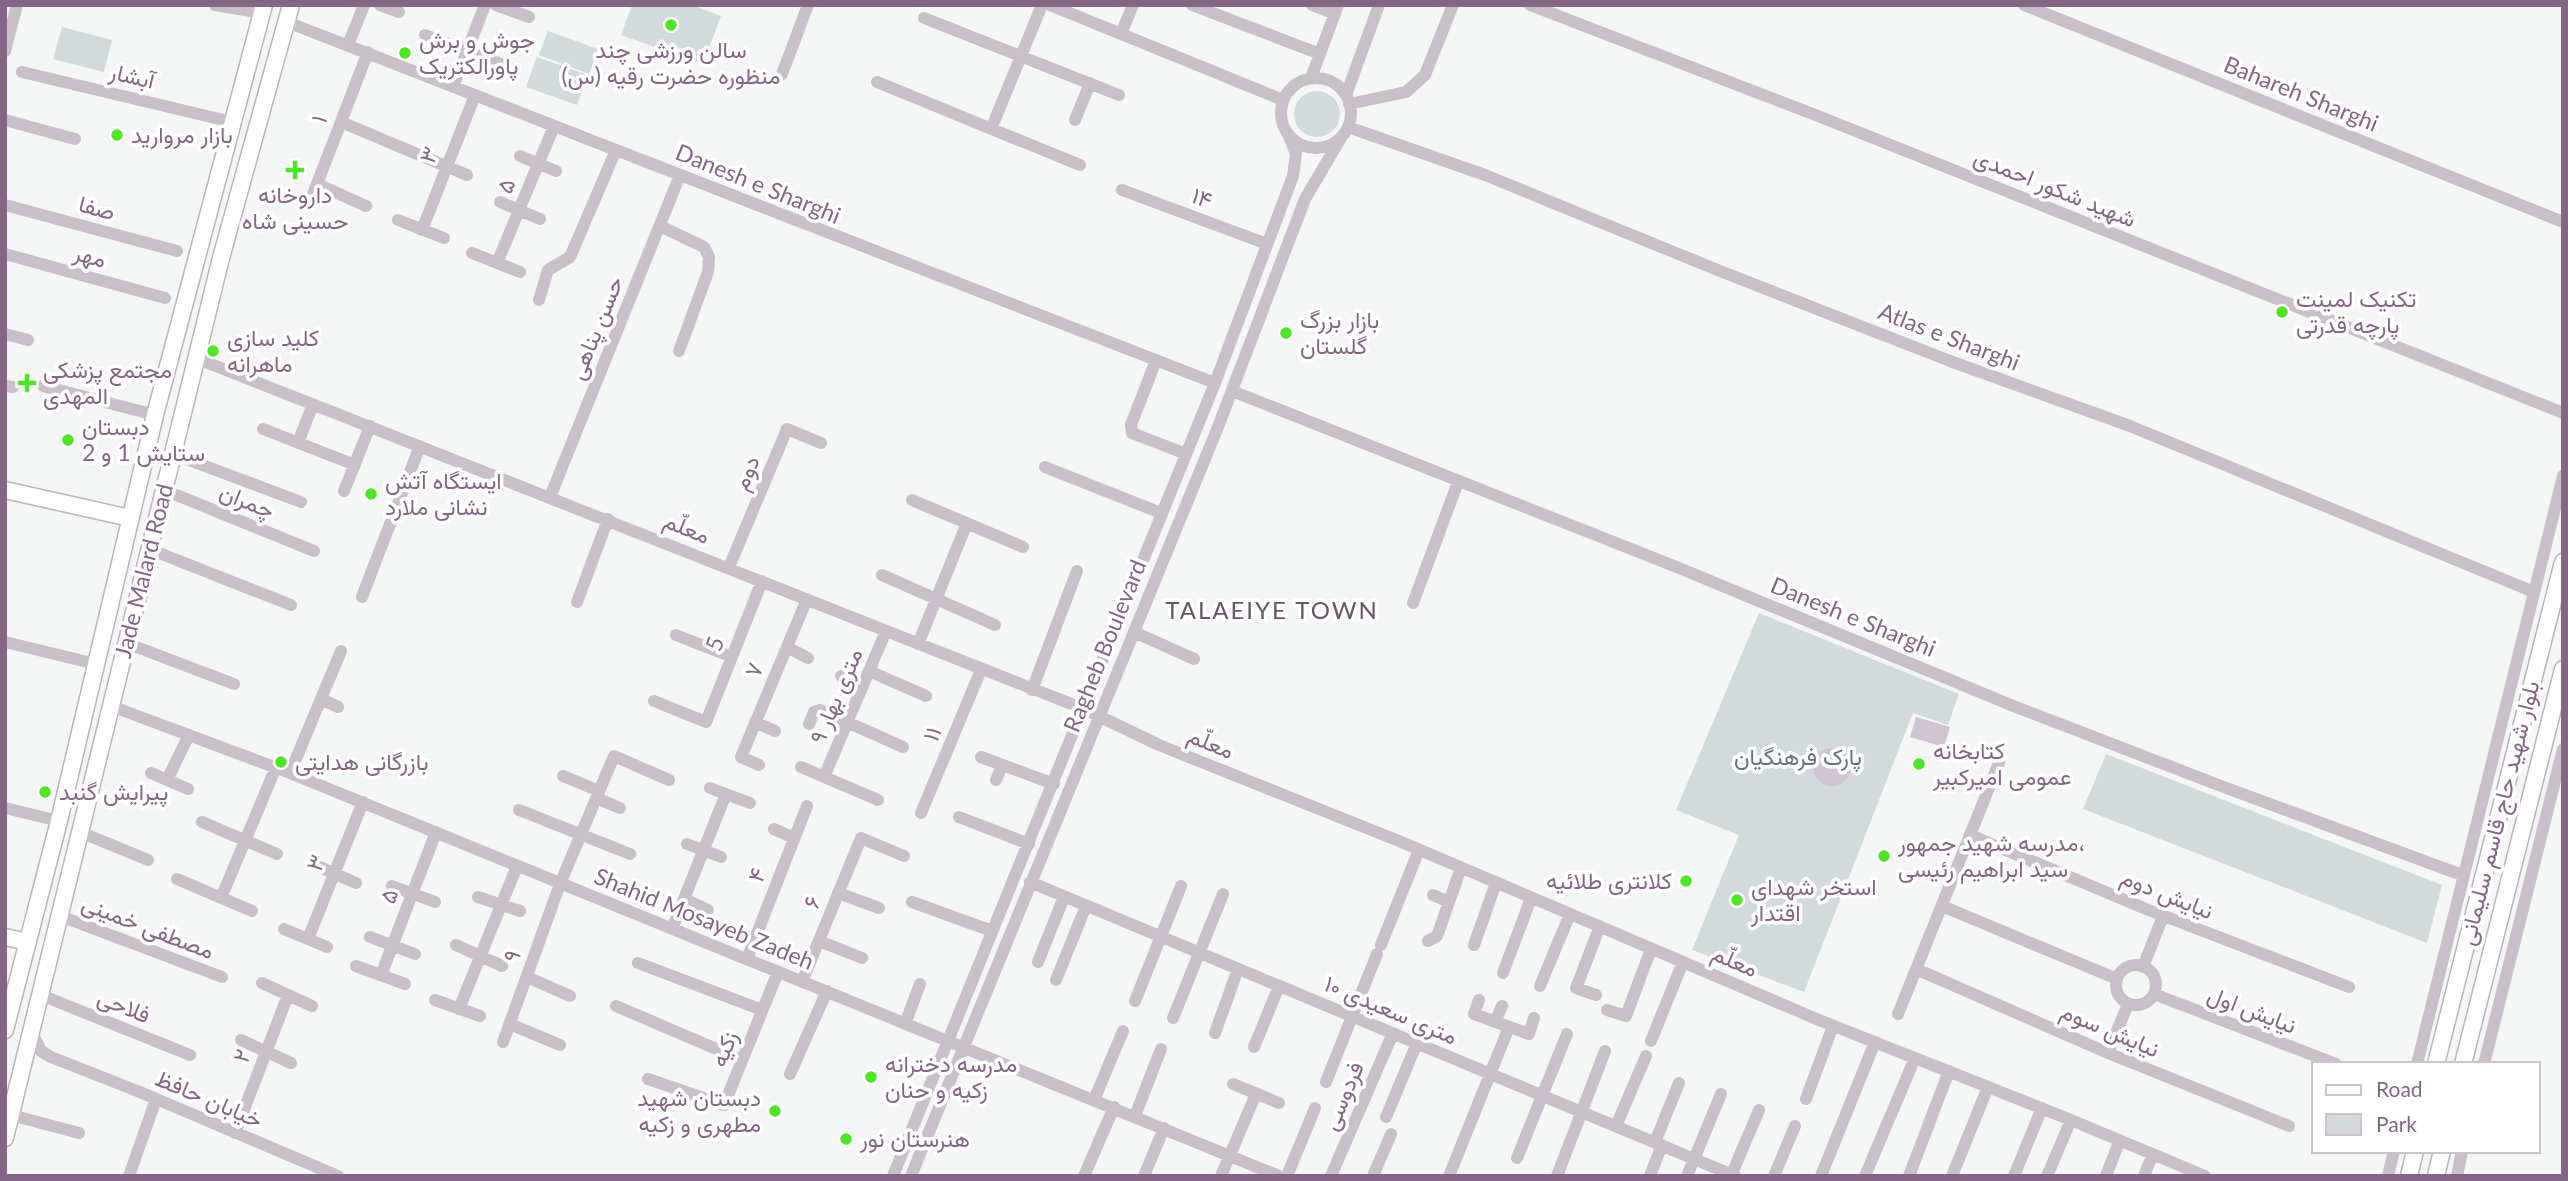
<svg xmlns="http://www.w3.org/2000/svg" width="2568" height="1181" font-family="Lato,Vazirmatn,sans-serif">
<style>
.green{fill:#d2dadb}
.water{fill:#cfc4d1}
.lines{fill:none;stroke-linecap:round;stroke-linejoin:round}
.major-casing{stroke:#bcb3bc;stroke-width:19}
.minor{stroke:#c8bfc8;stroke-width:12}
.major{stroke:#fff;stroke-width:16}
.poi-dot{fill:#4ce723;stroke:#fff;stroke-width:2.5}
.labels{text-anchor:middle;stroke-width:7;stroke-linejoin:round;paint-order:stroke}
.poi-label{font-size:23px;fill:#856585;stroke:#fff;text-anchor:start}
.street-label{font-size:23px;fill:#856585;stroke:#fff}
.park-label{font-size:23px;fill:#64737c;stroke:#fff}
.neighbourhood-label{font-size:24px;letter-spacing:2px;fill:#69536a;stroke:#fff}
</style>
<rect width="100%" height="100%" fill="#f3f6f5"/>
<path class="green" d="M632 5H692L721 16 703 64 621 35Z
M62 27 112 40 104 72 53 59Z
M548 31 598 49 589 74 539 55Z
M537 57 588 75 577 105 526 87Z
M1294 114a23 23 0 1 1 46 0a23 23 0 1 1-46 0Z
M1759 613 1959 694 1948 725 1913 713 1804 992 1692 950 1739 835 1676 810Z
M2106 754 2442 885 2427 943 2083 809Z"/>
<path class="water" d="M1916 717 1950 727 1944 747 1910 737Z
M1813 767a19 19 0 1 1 38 0a19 19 0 1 1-38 0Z"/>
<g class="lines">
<g class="major-casing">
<path id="major" d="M5 490 130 518
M5 937 28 942
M5 1030 59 821 155 415 264 5
M2436 1064 2563 562
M2463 1064 2563 669
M5 1138 221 258 291 5
M2409 1176 2415 1151
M2436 1176 2442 1151"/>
</g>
<path class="minor" d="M215 5 262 13
M380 5 399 12
M496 5 529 17
M1050 5 1283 100
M1192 5 1320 54
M1312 5 1335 14
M1530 5 1818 116 2563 413
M2024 5 2563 222
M924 18 1119 95
M287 22 1215 383
M1121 34 1133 5
M425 35 509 67
M348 45 364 5
M5 51 17 5
M22 72 232 122
M782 74 808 5
M1311 78 1338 5
M1281 113a35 35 0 1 1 70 0a35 35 0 1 1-70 0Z
M877 82 1080 165
M453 87 485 5
M1346 95 1379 5
M1349 104 1406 92 1425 75 1453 5
M5 120 75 139
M1075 120 1090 83
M341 122 467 175
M1348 127 1485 175 1720 271 1950 361 2130 426 2534 592
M991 129 1042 5
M520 156 556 171
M317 184 366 206
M1122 190 1267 244
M310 202 368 52
M500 202 540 219
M5 205 177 251
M398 220 444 238
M660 226 704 247 709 257 708 272 679 351
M422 230 475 95
M472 253 520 272
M5 254 165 298
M497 263 554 126
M539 300 548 270 570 257 616 150
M5 334 28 340
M198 359 1084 709 1159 745 1399 841 1819 1020 2071 1120 2205 1176
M1156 360 1131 425 1132 433 1186 454
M5 386 13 387
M43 386 155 415
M1232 391 1679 568 2016 707 2221 786 2462 875
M263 429 355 465
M298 443 313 404
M173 454 301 502
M1045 467 1161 513
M164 490 314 551
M344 491 370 426
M550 497 680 175
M912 500 1023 547
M149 549 291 605
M729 567 787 429 821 443
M882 575 995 625
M362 597 420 446
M577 602 608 519
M1413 603 1458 482
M1134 632 1194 659
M676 635 732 657
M5 642 96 664
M126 643 234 684
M918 644 967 523
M787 647 808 658
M869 671 926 696
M841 676 863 686
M1032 690 1077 571
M321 699 338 707
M654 701 706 722 762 581
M111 706 290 773 1279 1176
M755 722 775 731
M809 724 814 712 820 710 903 747
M981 757 1054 784
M759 765 741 757 807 599
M801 767 878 800
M151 773 188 789
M290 773 341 651
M563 776 599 791
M824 777 886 631
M167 780 189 735
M996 780 1002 766
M710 788 750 803
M596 798 620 808
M5 808 59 821
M519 810 630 854
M921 813 981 670
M959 817 1029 844
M202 822 277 854
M774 829 794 838
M80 832 148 860
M1970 835 2146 909 2349 987
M687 844 721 857
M313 864 356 883
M177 879 252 911
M1030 882 1735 1176
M392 886 435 902
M838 893 879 908
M1433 895 1449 902
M478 897 520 911
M221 898 276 767
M684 899 708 910
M912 902 992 931
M1942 906 2117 979
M60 916 222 977
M284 929 327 947
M672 929 726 794
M370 937 415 954
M308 939 363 802
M819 941 862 958
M1428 941 1437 936 1461 868
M456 945 502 966
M1381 945 1419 850
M1474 945 1496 883
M747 959 807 806
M1038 962 1064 897
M638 963 762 1010
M2116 985a20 20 0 1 1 40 0a20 20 0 1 1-40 0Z
M356 966 405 984
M2143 967 2163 916
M1916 969 2108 1053 2289 1126
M1503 973 1531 898
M381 975 436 832
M527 977 570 996
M1056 980 1086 906
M802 982 861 838 904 856
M262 983 312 1006
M1540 986 1570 914
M2154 994 2336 1064
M41 995 190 1055
M1596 995 1576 988 1600 926
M435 1000 480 1016
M1479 1000 1474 1014 1529 1034 1534 1018
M1135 1001 1181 886
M616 1006 742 1060
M459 1009 517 866
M1607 1010 1626 1016 1651 949
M1898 1014 1999 763
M1173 1018 1223 894
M1495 1022 1502 1006
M510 1024 560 1045
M905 1024 920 984
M32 1032 41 1051 51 1057 140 1092 338 1176
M1215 1033 1238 969
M241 1040 291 1063
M1651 1041 1683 962
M503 1042 560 884 614 756 669 780
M1254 1047 1279 986
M2108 1053 2128 1004
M2417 1064 2563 476
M2484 1064 2563 749
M790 1074 827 991
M648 1079 724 1105 778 972
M1326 1082 1377 954
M1233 1084 1279 1103
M1806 1099 1833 1026
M1094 1100 1123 1031
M11 1115 79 1133
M1135 1116 1161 1049
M1386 1117 1417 1043
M1616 1126 1646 1056
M235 1133 288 995
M1655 1142 1679 1083
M1517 1158 1567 1034
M129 1176 156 1099
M893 1176 1215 383 1293 176 1296 154 1289 136
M911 1176 1218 427 1305 199 1342 136
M1084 1176 1114 1107
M1144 1176 1164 1128
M1221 1176 1256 1094
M1287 1176 1315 1108
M1331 1176 1393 1033
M1373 1176 1391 1134
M1449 1176 1509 1027
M1557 1176 1605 1051
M1650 1176 1662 1145
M1687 1176 1721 1094
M1731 1176 1759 1110
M1774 1176 1795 1126
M1821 1176 1875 1042
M1865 1176 1915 1058
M1909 1176 1949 1071
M1952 1176 1988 1087
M2014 1176 2042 1108
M2047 1176 2071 1120
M2106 1176 2120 1140
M2144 1176 2153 1154
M2388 1176 2394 1151
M2457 1176 2462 1151"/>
<use href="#major" class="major"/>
</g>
<g class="poi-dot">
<circle cx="671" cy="25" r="7"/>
<circle cx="405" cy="53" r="7"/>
<circle cx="117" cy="135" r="7"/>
<path d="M291.5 159.5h7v7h7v7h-7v7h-7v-7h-7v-7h7z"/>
<circle cx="2282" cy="312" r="7"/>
<circle cx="1286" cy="333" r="7"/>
<circle cx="213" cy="351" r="7"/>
<path d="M23.5 372.5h7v7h7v7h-7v7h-7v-7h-7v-7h7z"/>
<circle cx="68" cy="440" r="7"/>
<circle cx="371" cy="494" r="7"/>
<circle cx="281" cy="762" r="7"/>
<circle cx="1919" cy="764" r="7"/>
<circle cx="45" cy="792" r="7"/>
<circle cx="1884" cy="856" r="7"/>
<circle cx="1686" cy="881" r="7"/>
<circle cx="1737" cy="900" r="7"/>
<circle cx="871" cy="1077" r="7"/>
<circle cx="775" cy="1111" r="7"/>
<circle cx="846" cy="1139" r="7"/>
</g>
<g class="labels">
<g class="poi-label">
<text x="419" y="48">جوش و برش<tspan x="419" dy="26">پاورالکتریک</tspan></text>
<text x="671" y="58" text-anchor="middle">سالن ورزشی چند<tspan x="671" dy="26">منظوره حضرت رقیه (س)</tspan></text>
<text x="131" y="143">بازار مروارید</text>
<text x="295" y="203" text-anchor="middle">داروخانه<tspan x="295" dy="26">حسینی شاه</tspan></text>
<text x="2296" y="307">تکنیک لمینت<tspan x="2296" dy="26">پارچه قدرتی</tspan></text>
<text x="1300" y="328">بازار بزرگ<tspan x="1300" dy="26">گلستان</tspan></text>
<text x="227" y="346">کلید سازی<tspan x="227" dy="26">ماهرانه</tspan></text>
<text x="43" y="378">مجتمع پزشکی<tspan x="43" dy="26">المهدی</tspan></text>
<text x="82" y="435">دبستان<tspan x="82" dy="26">ستایش 1 و 2</tspan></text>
<text x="385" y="489">ایستگاه آتش<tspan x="385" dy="26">نشانی ملارد</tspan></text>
<text x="1933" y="759">کتابخانه<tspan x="1933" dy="26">عمومی امیرکبیر</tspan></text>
<text x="295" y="770">بازرگانی هدایتی</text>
<text x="59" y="800">پیرایش گنبد</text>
<text x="1898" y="851">مدرسه شهید جمهور،<tspan x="1898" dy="26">سید ابراهیم رئیسی</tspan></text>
<text x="1672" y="889" text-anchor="end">کلانتری طلائیه</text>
<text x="1751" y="895">استخر شهدای<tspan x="1751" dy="26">اقتدار</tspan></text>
<text x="885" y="1072">مدرسه دخترانه<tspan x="885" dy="26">زکیه و حنان</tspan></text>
<text x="761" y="1106" text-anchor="end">دبستان شهید<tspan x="761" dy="26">مطهری و زکیه</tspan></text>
<text x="860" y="1147">هنرستان نور</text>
</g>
<g class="street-label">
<text transform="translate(132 76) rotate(13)" y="8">آبشار</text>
<text transform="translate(2301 94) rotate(22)" y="8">Bahareh Sharghi</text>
<text transform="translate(319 119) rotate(-69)" y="8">۱</text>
<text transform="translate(429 155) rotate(-68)" y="8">۳</text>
<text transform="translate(758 184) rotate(22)" y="8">Danesh e Sharghi</text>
<text transform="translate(506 186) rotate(-67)" y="8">۵</text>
<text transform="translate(2055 188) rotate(22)" y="8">شهید شکور احمدی</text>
<text transform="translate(1202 198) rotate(21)" y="8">۱۴</text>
<text transform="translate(97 208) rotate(15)" y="8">صفا</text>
<text transform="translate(90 256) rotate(15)" y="8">مهر</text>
<text transform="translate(596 328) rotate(-68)" y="8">حسن پناهی</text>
<text transform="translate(1949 337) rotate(21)" y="8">Atlas e Sharghi</text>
<text transform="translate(746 473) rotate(-67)" y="8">دوم</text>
<text transform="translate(247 501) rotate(22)" y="8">چمران</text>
<text transform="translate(687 528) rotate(22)" y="8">معلّم</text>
<text transform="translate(144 571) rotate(-76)" y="8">Jade Malard Road</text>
<text transform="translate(1853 617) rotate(22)" y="8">Danesh e Sharghi</text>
<text transform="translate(715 644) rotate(-69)" y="8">5</text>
<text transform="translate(1105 646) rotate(-68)" y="8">Ragheb Boulevard</text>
<text transform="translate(754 670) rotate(-67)" y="8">۷</text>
<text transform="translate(836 696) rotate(-67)" y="8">۹ متری بهار</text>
<text transform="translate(932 734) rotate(-68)" y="8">۱۱</text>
<text transform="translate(1211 743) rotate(22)" y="8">معلّم</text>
<text transform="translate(2499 813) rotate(-76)" y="8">بلوار شهید حاج قاسم سلیمانی</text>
<text transform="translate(316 863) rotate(-68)" y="8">۳</text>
<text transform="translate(757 875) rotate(-69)" y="8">۴</text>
<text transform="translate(2167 894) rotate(22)" y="8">نیایش دوم</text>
<text transform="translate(389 896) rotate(-69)" y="8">۵</text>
<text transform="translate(812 902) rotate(-68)" y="8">۶</text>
<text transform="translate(704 919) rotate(22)" y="8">Shahid Mosayeb Zadeh</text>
<text transform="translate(148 927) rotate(21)" y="8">مصطفی خمینی</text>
<text transform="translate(512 956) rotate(-70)" y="8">۹</text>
<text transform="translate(1735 961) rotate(23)" y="8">معلّم</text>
<text transform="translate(124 1006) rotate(22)" y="8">فلاحی</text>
<text transform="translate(1391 1010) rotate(23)" y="8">۱۰ متری سعیدی</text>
<text transform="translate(2252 1010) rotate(21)" y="8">نیایش اول</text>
<text transform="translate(2110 1030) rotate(23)" y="8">نیایش سوم</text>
<text transform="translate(724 1049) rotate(-68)" y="8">زکیه</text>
<text transform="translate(242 1056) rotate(-69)" y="8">۲</text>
<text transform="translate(1343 1096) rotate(-67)" y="8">فردوسی</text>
<text transform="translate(209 1099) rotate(23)" y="8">خیابان حافظ</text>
</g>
<g class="park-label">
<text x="1798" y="765">پارک فرهنگیان</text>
</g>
<g class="neighbourhood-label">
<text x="1272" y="619">TALAEIYE TOWN</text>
</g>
</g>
<rect width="2568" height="1181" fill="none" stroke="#856585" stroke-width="14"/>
<rect x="2312" y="1062" width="228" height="91" fill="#ffffff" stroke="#cec1ce" stroke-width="2"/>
<rect x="2326" y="1085" width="35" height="10" fill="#ffffff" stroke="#cec1ce" stroke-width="2"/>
<text x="2376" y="1097" font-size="21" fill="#856585">Road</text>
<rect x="2326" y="1114" width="35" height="21" fill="#d2dadb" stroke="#cec1ce" stroke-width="2"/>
<text x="2376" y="1132" font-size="21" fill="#856585">Park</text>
</svg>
